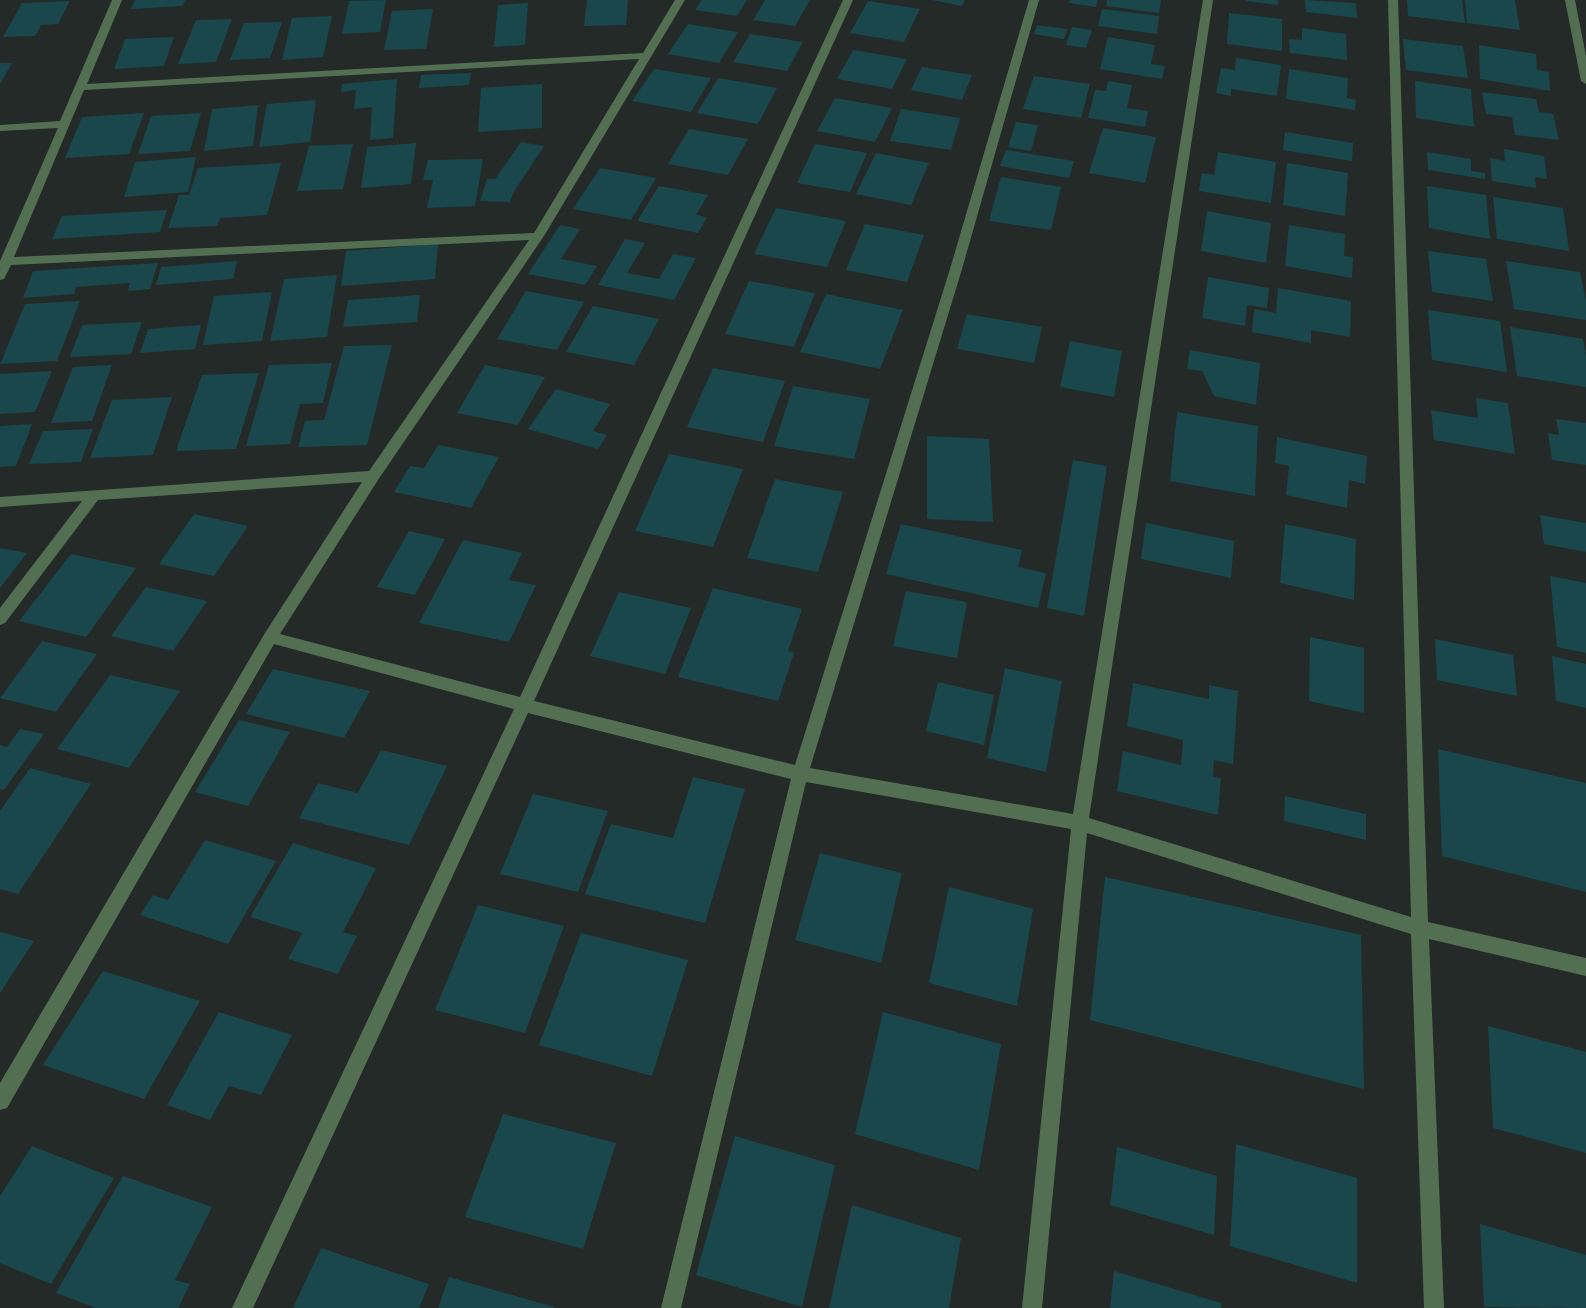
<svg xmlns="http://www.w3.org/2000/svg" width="1586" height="1308" font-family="Ubuntu,sans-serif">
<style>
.building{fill:#1a474c}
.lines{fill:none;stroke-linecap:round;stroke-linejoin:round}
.minor{fill:#536f52;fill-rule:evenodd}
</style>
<rect width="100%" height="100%" fill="#242a28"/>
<path class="building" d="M135 0H185L183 6 131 9Z
M386 0 380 32 342 34 349 1Z
M587 0H628L626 25 584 26Z
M702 0H747L737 16 695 10Z
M765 0H810L795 26 753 20Z
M932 0H965L962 6Z
M1070 0H1098L1096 7 1069 3Z
M1107 0H1161L1159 13 1106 6Z
M1247 0H1278V5L1246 1Z
M1305 0 1356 3 1357 18 1306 12Z
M1407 0H1462L1465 23 1408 16Z
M1465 0H1515L1520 30 1467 23Z
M70 1 58 24 41 25 35 36 3 37 22 3Z
M868 1 920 9 904 42 850 33Z
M528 3 525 45 494 47 498 5Z
M433 9 426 49 384 50 392 11Z
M1102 9 1159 16 1157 34 1098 26Z
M1229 13 1282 19V51L1227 44Z
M332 16 323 57 282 60 292 18Z
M232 19 216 62 178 64 196 20Z
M282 22 270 58 230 60 244 23Z
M688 24 738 32 719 63 668 54Z
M1037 25 1067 29 1064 39 1034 34Z
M1072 27 1092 30 1086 48 1066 45Z
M1302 28 1346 34 1347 60 1290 53 1289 39 1302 40Z
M750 34 803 42 787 71 733 62Z
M174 37 164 66 114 69 125 39Z
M1108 37 1155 45 1151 64 1165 66 1162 79 1100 69Z
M1403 39 1463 46 1468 78 1406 70Z
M1479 45 1536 54 1537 70 1549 72 1550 91 1480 79Z
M853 50 907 59 892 89 837 79Z
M1236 58 1281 65 1277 96 1231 89V96L1216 93 1221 68 1235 70Z
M0 63H12L0 84Z
M922 67 972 75 962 100 911 90Z
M654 69 711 78 691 112 632 101Z
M1289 69 1348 78 1347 98 1356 100 1355 110 1286 99Z
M471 73 469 85 419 88 421 75Z
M1034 76 1090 84 1081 118 1023 109Z
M718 78 777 88 758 124 697 113Z
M397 79 393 138 370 140 372 107 354 109 356 90 341 92 342 84Z
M1108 81 1132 85 1127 108 1148 111 1145 127 1088 118 1095 90 1106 91Z
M1415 81 1471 89 1474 127 1416 118Z
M542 84V128L478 132 481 88Z
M1482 92 1536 99 1539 112 1553 114 1559 140 1515 135 1512 117 1486 114Z
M835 98 892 108 875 142 817 131Z
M316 100 310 142 259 147 267 104Z
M258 105 253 146 204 151 212 109Z
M901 109 960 118 951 150 890 141Z
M144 113 129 154 65 158 82 117Z
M201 113 190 151 138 154 151 116Z
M1016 122 1038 125 1031 151 1008 147Z
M1103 128 1156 137 1145 183 1089 173Z
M689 129 748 139 728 175 668 164Z
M1285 132 1353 143 1352 161 1283 150Z
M521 142 544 146 513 193 510 202 480 201 487 179H495Z
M416 143 411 184 361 188 367 147Z
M353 144 343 189 297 191 309 146Z
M815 144 867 153 850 192 797 183Z
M1504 149 1544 156 1547 179 1535 177 1536 188 1492 181 1490 158 1505 161Z
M1006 150 1074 161 1069 178 1000 166Z
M1218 152 1276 162 1271 203 1199 191 1202 173 1214 175Z
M1427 152 1471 159V171L1485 173V179L1428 170Z
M876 153 929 163 911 205 856 194Z
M196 157 188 192 124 197 135 162Z
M483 159 475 206 427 208 433 180H423L428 160Z
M281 163 267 215 220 218 217 226 168 228 179 195H189L198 168Z
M1287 163 1348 173 1345 216 1283 205Z
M600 168 656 178 631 220 573 209Z
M1001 177 1061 187 1051 230 989 221Z
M659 186 708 195 696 215 707 217 698 233 637 221Z
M1427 186 1486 195 1490 239 1429 228Z
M1493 197 1563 208 1569 251 1497 239Z
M776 208 846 221 827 267 754 254Z
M167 210 160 232 52 239 62 216Z
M1207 211 1271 223 1266 263 1201 251Z
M865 224 924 235 907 282 846 270Z
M560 225 580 229 561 259 597 266 585 285 528 274Z
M1289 225 1345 234 1344 256 1353 257 1352 278 1285 266Z
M625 239 645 243 627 273 659 279 673 254 696 258 674 300 598 285Z
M438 244 435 279 341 286 346 251Z
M1428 251 1486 259 1493 301 1432 292Z
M237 261 233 279 156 285 161 267Z
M1506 261 1580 272 1586 300V320L1514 309Z
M158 263 150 289 128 291 130 283 76 287 74 294 23 298 33 271Z
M337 275 327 337 270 341 284 279Z
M1208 277 1269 288 1267 308 1247 305 1245 326 1202 318Z
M749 281 815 293 794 347 725 334Z
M1278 288 1351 301 1350 337 1311 330V343L1252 332 1254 309 1276 313Z
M526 291 584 302 557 350 497 339Z
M272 292 262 341 203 345 214 296Z
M826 294 903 310 880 369 800 352Z
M420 295 417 322 343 327 348 300Z
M80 301 57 361 0 364 25 304Z
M593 306 659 319 634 365 566 352Z
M1428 310 1500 321 1507 372 1432 360Z
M967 314 1042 327 1034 363 957 349Z
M142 322 131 354 70 357 82 325Z
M201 325 195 349 140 353 148 329Z
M1510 327 1583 339 1586 356V387L1517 376Z
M1070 341 1122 351 1114 397 1060 387Z
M392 345 367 445 298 447 305 421 324 420 344 346Z
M1190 350 1260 363 1256 405 1214 396 1202 371 1187 369Z
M332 363 323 403 300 404 290 444 246 446 269 365Z
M112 365 92 421 51 423 73 367Z
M485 365 545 377 518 425 457 413Z
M713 368 785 381 763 442 687 427Z
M52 371 35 412 0 414V374Z
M259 373 236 449 176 451 202 375Z
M793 386 870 399 854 459 774 446Z
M556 389 610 404 593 431 607 435 598 449 528 429Z
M172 397 153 455 90 458 112 400Z
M1476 398 1508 403 1515 454 1434 440 1431 410 1478 418Z
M1177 412 1258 426 1255 496 1170 481Z
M1556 419 1586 423V465L1552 460 1548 433 1559 435Z
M32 424 16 466 0 467V426Z
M93 429 81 462 29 464 43 431Z
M927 436 989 439 993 522 927 519Z
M1277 437 1367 456 1365 484 1349 480 1347 508 1286 495 1289 466 1275 463Z
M438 445 499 457 471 508 394 492 410 466 424 468Z
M669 454 743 469 713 547 635 531Z
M1073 460 1107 466 1084 616 1047 608Z
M775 479 843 492 818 572 747 558Z
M194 514 248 526 214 576 159 564Z
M1540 515 1586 523V552L1544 544Z
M1146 523 1234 541 1231 578 1141 559Z
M901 524 1022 550 1018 567 1046 573 1038 608 886 574Z
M1285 524 1356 539 1354 600 1280 583Z
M409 531 445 539 415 595 377 587Z
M463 540 522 553 509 580 536 585 509 642 419 623Z
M0 548 27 553 0 588Z
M71 554 136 568 86 637 19 621Z
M1550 576 1586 583V653L1557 647Z
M146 587 207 601 173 651 111 636Z
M713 588 802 609 788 651 794 653 778 701 678 677Z
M906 591 967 602 957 658 893 646Z
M619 592 691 608 665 674 590 656Z
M1310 637 1364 648V713L1309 701Z
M1435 639 1513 655 1517 696 1437 680Z
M42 641 97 654 56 712 0 698Z
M1552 656 1586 664V708L1556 701Z
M1005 668 1062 681 1046 772 987 758Z
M273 669 370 691 344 738 246 714Z
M110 675 180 691 129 768 57 749Z
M938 682 994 695 984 745 926 731Z
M1133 683 1209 699V685L1238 691 1233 764 1214 760 1213 777 1221 778 1218 815 1117 791 1123 751 1181 765 1183 740 1127 726Z
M239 720 290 732 248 806 195 792Z
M20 729 44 734 4 790 0 789V745L7 747Z
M1438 749 1586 783V892L1442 856Z
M381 750 447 766 409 845 299 818 318 783 358 793Z
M30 768 91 784 18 894 0 889V811Z
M693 777 745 789 705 923 585 894 611 824 673 838Z
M533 794 608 811 578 892 500 874Z
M1285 796 1366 814V840L1284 821Z
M205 840 276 861 228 944 140 915 153 895 168 900Z
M293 843 376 868 343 932 357 936 338 974 288 959 302 933 250 917Z
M820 853 902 873 881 963 795 940Z
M1105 877 1361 935 1364 1089 1090 1020Z
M949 887 1033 909 1017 1006 929 983Z
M478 905 564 926 525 1033 435 1010Z
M0 932 34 941 0 993Z
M581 933 688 960 652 1076 539 1045Z
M103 971 200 1001 144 1099 43 1065Z
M219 1012 292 1035 261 1095 229 1086 210 1120 167 1105Z
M883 1012 1001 1044 979 1170 855 1134Z
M1488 1026 1586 1052V1153L1493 1128Z
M503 1114 616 1143 583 1249 465 1217Z
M735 1136 835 1165 802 1307 696 1275Z
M1236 1144 1357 1178V1283L1230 1246Z
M32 1146 114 1178 51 1284 0 1263V1196Z
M1117 1147 1217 1176 1214 1235 1110 1205Z
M123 1176 212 1207 175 1280 190 1284 178 1308H96L56 1293Z
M852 1205 961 1238 949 1308H829Z
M1480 1224 1586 1255V1308L1484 1307Z
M321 1248 429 1284 419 1308H293Z
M1114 1271 1221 1303V1308H1110Z
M449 1277 554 1307V1308H438Z"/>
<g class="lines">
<path class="minor" d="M112 0H122L87 84 643 53 675 0H685L544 236 378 480 280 634 520 697 843 0H853L534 701 795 765 950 269 1029 0H1039L962 269 810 768 1073 814 1203 0H1213L1089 818 1411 917 1388 0H1398L1428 922 1586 958V976L1429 939 1444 1308H1424L1411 934 1087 833 1042 1308H1022L1071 829 806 782 681 1308H661L791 779 528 713 253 1308H232L514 709 274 644 7 1108 0 1110V1083L265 633 362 482 98 500 5 623 0 625V608L82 501 0 507V497L369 471 529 240 11 265 4 279 0 280V261L58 128 0 131V125L60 121ZM639 59 534 233 14 257 84 90Z
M1565 0H1575L1586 56V84L1581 81Z"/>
</g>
</svg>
